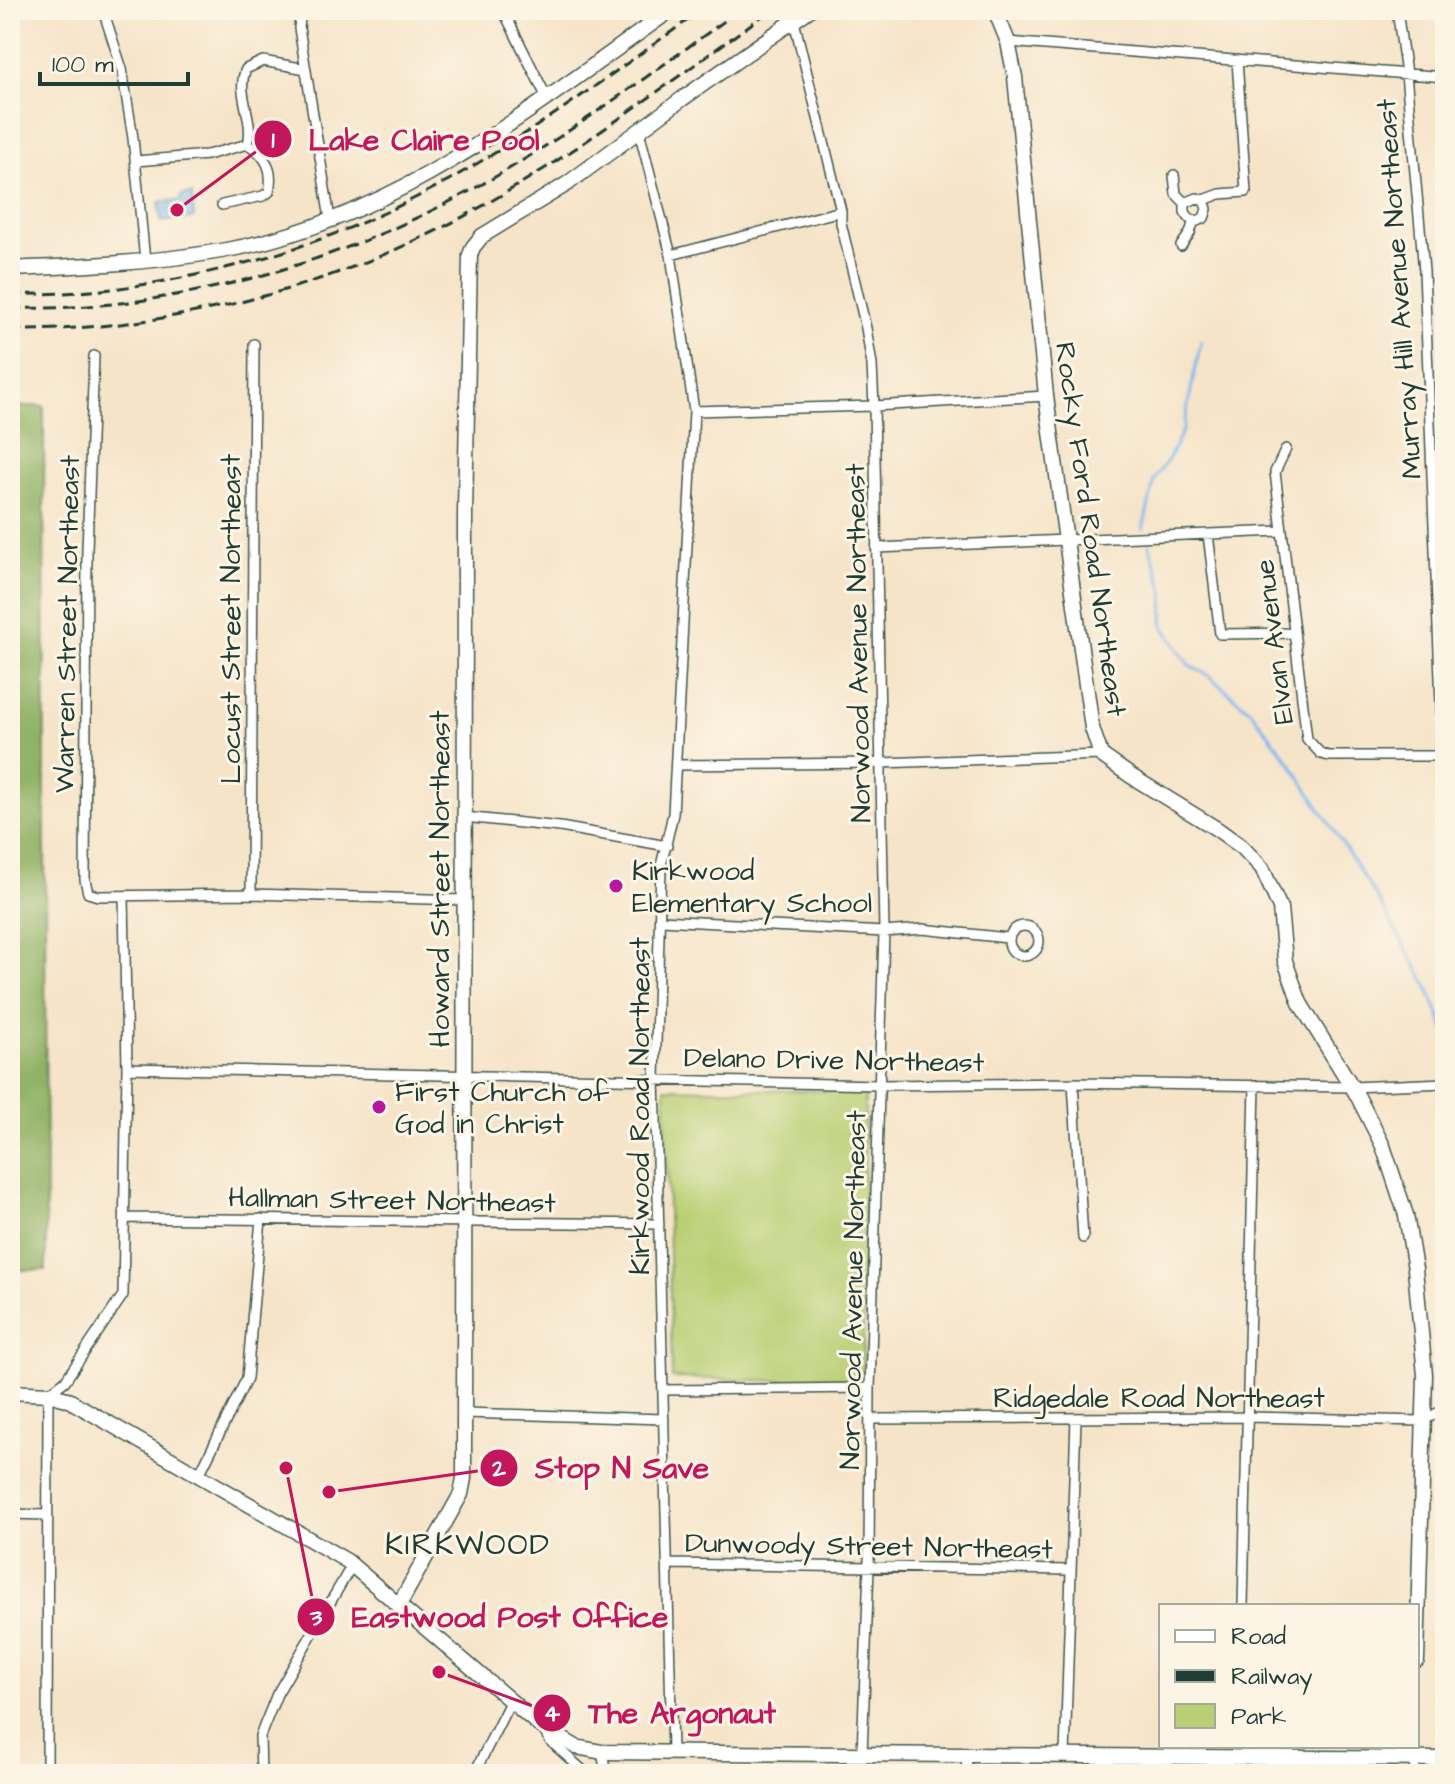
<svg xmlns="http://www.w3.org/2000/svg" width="1455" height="1784" font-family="'Architects Daughter',sans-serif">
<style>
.green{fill:#b9cf74;stroke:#6c8654;stroke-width:2}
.forest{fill:#92b266;stroke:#58784d;stroke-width:2}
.water{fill:#7cb6ed;stroke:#4e7a90;stroke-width:2}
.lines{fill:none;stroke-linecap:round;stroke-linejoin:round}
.stream{stroke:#7cb6ed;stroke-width:3}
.street-casing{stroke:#3f564a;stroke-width:12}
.secondary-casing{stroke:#3f564a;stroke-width:17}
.street{stroke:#fff;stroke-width:9}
.secondary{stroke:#fff;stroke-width:14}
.rail{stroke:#1f3d34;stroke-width:3;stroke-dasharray:12 6;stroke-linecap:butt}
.poi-dot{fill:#b5179e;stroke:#fcf5e5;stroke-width:3}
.labels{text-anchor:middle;stroke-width:6;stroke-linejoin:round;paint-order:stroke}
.street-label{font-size:28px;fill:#1f3d34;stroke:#fcf5e5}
.poi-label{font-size:28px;fill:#1f3d34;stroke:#fcf5e5;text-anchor:start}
.neighbourhood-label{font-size:30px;letter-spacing:2px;fill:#1f3d34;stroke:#fcf5e5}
.leader{fill:none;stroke:#c2185b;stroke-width:3}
.callout-dot{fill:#c2185b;stroke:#fcf5e5;stroke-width:3}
.mark-label{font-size:24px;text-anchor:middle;font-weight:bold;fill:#fff}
.callout-label{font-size:30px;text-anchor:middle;font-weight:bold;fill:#c2185b;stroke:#fcf5e5;stroke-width:6;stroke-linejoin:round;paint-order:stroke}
</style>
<rect width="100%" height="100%" fill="#fcf5e5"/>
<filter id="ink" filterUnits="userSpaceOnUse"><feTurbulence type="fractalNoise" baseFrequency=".0125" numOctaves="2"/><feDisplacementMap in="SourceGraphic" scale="16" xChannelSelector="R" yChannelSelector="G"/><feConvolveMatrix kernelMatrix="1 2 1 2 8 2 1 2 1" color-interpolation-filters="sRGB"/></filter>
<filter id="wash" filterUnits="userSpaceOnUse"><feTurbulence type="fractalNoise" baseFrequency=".006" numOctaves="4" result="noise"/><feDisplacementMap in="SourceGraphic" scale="32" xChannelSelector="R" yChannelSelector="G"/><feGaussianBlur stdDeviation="1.8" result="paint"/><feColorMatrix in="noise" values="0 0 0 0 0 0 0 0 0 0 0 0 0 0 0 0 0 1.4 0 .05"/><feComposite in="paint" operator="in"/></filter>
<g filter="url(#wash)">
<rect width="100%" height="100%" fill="#f6e4c9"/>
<path class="green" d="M665 1088 865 1092 863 1383 672 1378Z"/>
<path class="forest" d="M10 406H44L46 1270H10Z"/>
<path class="water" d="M192 194 194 218 161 222 159 202 181 200V195Z"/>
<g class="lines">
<path class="stream" d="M1143 529 1155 478 1169 458 1183 430 1201 341
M1149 544 1164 591 1163 625 1173 641 1189 665 1209 676 1251 711 1292 765 1379 901 1427 985 1445 1030"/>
</g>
</g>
<g filter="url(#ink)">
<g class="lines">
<g class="street-casing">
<path id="street" d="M103 10 122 69 133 138 145 261
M301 10 299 28 330 219
M503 10 547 98
M1397 10 1406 74 1424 271 1445 805
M794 21 841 211V223L866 328 872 365 874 406 884 932 870 1388 869 1567 862 1754
M1008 42 1445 77
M639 131 671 255 694 411 673 814 661 866 655 1078 672 1752
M136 161 207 155 248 144
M1174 175 1176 194 1185 203
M1204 200 1207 209 1204 218 1197 221 1190 219 1185 212V203L1197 198 1204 200 1220 194 1246 192 1237 60
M222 205 263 196 269 192C274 169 266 156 248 144 255 119 235 93 246 69L263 61 306 69
M1181 246 1190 233 1194 220
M671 255 841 211
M94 356 87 550 85 880 88 893 98 896 251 894 464 900
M694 411 874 406 1046 396
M1286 449 1275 472 1307 739 1321 754 1329 756H1442
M1208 534 1220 634 1294 633
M876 548 1282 531
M676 765 881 763 1101 755
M464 817 560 827 667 846
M251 894 254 344
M661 920 884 932 922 929 1008 938
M1009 941a15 15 0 1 1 30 0a15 15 0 1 1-30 0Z
M127 1068 879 1085 1073 1083 1352 1087 1445 1083
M1073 1083 1083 1238
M125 1218 659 1224
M663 1390 870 1388
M464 1413 664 1419
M870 1419 1247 1417 1422 1421 1445 1409
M198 1477 247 1378 261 1219
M10 1514 48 1515
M667 1564 1070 1570
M1243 1606 1255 1085
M544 1731 550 1741 587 1774
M602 1752 606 1774
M1065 1756 1076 1418
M1415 1759V1774
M47 1774 48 1394 65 1381 123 1295 127 1068 124 896
M261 1774 260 1736 277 1694 352 1565
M474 1774 511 1700
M966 1774 967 1755
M1216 1774V1757"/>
</g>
<g class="secondary-casing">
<path id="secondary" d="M995 10 1008 42 1015 77 1046 396 1092 728 1101 755 1131 776 1217 829 1242 847 1262 868 1280 908 1285 961 1300 1003 1357 1095 1383 1146 1406 1215 1415 1269 1425 1375 1417 1660
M10 269C80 266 152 263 221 251 393 222 533 107 671 10
M10 1392 48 1394 67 1399 347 1561 539 1725 576 1747 602 1752 1445 1759
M399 1605 461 1494 464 1478 465 513 470 255 473 247 482 236 567 184 682 99 809 10"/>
</g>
<use href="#street" class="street"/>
<use href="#secondary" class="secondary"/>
<path class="rail" d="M10 294C142 297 296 259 413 199 516 147 608 76 702 10
M10 308C182 312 353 260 500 174 583 125 661 66 740 10
M10 330C164 331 323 291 459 219 569 160 669 82 771 10"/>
</g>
</g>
<g class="poi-dot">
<circle cx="616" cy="886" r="8"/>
<circle cx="379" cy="1107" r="8"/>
</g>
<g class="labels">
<g class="street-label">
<text transform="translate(1398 289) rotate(-94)" y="10">Murray Hill Avenue Northeast</text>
<text transform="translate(1092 529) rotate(82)" y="10">Rocky Ford Road Northeast</text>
<text transform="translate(230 619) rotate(-90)" y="10">Locust Street Northeast</text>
<text transform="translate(66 624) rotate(-89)" y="10">Warren Street Northeast</text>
<text transform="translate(1273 642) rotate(-97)" y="10">Elvan Avenue</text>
<text transform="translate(857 643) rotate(-91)" y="10">Norwood Avenue Northeast</text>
<text transform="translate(439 879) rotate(-90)" y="10">Howard Street Northeast</text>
<text transform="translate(834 1059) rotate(1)" y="10">Delano Drive Northeast</text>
<text transform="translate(639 1106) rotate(-90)" y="10">Kirkwood Road Northeast</text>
<text transform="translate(392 1199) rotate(1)" y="10">Hallman Street Northeast</text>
<text transform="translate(852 1290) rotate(-89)" y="10">Norwood Avenue Northeast</text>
<text x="1159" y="1407">Ridgedale Road Northeast</text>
<text transform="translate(869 1545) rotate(1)" y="10">Dunwoody Street Northeast</text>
</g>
<g class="poi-label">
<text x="632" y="880">Kirkwood<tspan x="632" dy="32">Elementary School</tspan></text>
<text x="395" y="1101">First Church of<tspan x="395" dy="32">God in Christ</tspan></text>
</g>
<g class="neighbourhood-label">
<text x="468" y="1554">KIRKWOOD</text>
</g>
</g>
<path class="leader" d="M177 210L273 139M329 1492L499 1468M286 1468L316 1617M439 1672L552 1713"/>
<g class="callout-dot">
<circle cx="177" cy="210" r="8"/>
<circle cx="329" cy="1492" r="8"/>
<circle cx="286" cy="1468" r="8"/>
<circle cx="439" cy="1672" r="8"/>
<circle cx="273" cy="139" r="20"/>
<circle cx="499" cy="1468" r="20"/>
<circle cx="316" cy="1617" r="20"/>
<circle cx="552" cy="1713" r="20"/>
</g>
<g class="mark-label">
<text x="273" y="148">1</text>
<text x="499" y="1476">2</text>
<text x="316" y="1625">3</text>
<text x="552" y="1721">4</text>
</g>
<g class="callout-label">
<text x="424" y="150">Lake Claire Pool</text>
<text x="622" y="1478">Stop N Save</text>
<text x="510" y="1627">Eastwood Post Office</text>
<text x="682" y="1723">The Argonaut</text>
</g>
<rect width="1455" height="1784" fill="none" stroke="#fcf5e5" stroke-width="40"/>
<rect x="1159" y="1604" width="260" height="144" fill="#fcf5e5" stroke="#a4ab9e" stroke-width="2"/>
<rect x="1175" y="1630" width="40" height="12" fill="#ffffff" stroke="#a4ab9e" stroke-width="2"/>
<text x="1231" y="1644" font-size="24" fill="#1f3d34">Road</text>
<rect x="1175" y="1670" width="40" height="12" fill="#1f3d34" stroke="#a4ab9e" stroke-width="2"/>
<text x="1231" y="1684" font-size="24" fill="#1f3d34">Railway</text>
<rect x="1175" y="1704" width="40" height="24" fill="#b9cf74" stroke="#a4ab9e" stroke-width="2"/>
<text x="1231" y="1724" font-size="24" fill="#1f3d34">Park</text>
<path d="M40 72v12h148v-12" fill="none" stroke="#1f3d34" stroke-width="4"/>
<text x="52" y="72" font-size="24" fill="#1f3d34" stroke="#fcf5e5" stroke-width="6" paint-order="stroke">100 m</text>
</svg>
